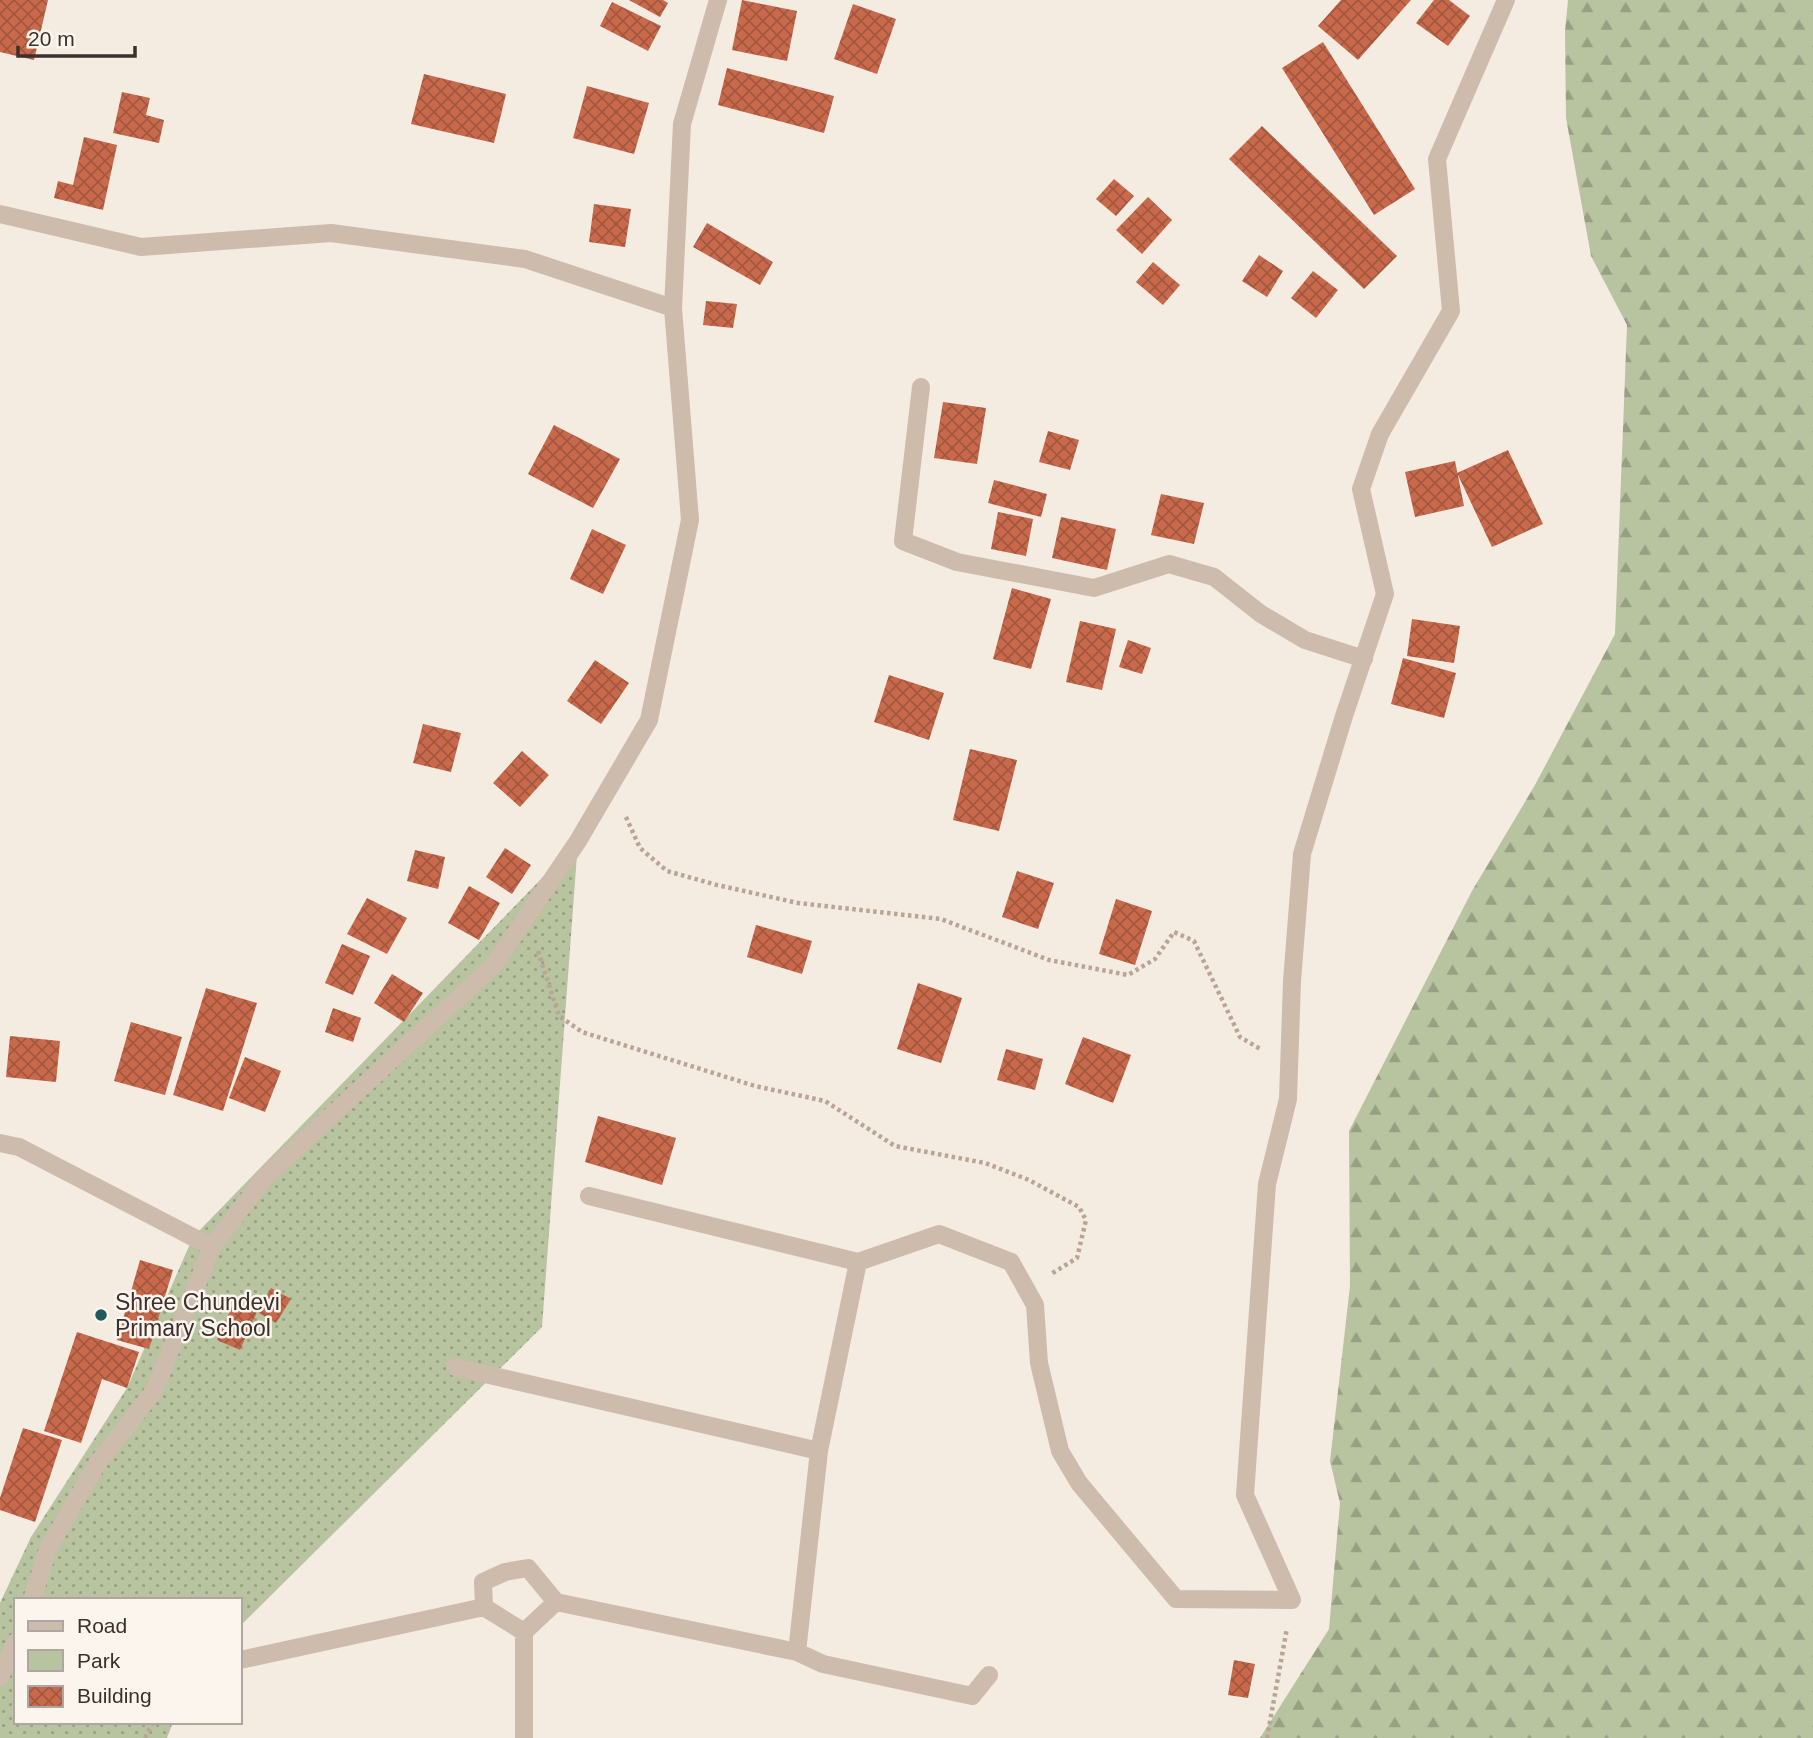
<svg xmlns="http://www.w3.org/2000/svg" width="1813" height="1738" font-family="Helvetica,sans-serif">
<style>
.green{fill:url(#green-dots)}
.forest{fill:url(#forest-firs)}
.building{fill:url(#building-cross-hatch)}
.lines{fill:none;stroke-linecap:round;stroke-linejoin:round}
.path{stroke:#b9a596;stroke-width:4.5;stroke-dasharray:3.5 3.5;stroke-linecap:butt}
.street{stroke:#cdbbac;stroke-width:18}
.poi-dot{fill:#1f5a5e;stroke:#fbf5ee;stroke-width:2.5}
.labels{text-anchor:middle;stroke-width:5;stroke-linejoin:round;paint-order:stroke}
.poi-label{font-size:23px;fill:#3b302b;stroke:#fbf5ee;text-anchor:start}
</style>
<defs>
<pattern id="green-dots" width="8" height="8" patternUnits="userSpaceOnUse" patternTransform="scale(1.75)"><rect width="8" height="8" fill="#b8c4a0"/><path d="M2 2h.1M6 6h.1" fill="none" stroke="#97a083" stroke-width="1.8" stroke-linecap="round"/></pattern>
<pattern id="forest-firs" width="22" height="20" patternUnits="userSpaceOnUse" patternTransform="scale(1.75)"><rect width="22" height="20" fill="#b8c4a0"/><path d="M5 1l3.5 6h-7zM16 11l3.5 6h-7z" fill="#97a083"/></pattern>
<pattern id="building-cross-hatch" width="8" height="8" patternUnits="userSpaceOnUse" patternTransform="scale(1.75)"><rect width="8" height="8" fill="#c8694b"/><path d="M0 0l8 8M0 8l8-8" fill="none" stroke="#a4573f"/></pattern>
</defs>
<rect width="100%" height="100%" fill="#f4ebe1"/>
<path class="green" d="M578 841 542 1327 240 1626V1600H16V1722H173L167 1738H0V1603L31 1537 127 1388 193 1237Z"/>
<path class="forest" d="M1568 0H1813V1738H1260L1329 1629 1340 1503 1330 1461 1350 1286 1349 1131 1472 891 1535 785 1615 634 1627 325 1591 256 1566 118 1565 31Z"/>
<path class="building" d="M0 0H48L34 60 0 52Z
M629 0H663L668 3 660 17Z
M742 0 797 11 787 61 732 50Z
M1341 0H1411L1358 60 1318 26Z
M1434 0H1449L1470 16 1448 46 1416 23Z
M612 2 661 26 648 51 600 26Z
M853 4 896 19 877 74 834 59Z
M1323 42 1415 189 1374 215 1282 68Z
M727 68 834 96 824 133 718 105Z
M424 74 506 94 494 143 411 124Z
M587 86 649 103 634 154 573 138Z
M122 92 150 98 146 115 164 120 159 143 113 133Z
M1262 126 1397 256 1364 289 1229 159Z
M84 137 117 145 103 210 54 198 58 181 73 185Z
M1114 179 1134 196 1116 216 1096 199Z
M1148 197 1172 220 1142 254 1116 230Z
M594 204 631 209 625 247 589 242Z
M707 223 773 262 760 285 693 247Z
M1259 255 1283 271 1267 297 1242 281Z
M1153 262 1180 285 1163 305 1136 282Z
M1313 271 1338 290 1316 318 1291 298Z
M706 301 737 304 733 328 703 325Z
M943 402 986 408 977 464 934 458Z
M554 425 620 459 593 508 528 474Z
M1048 431 1079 440 1070 470 1039 462Z
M1508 450 1543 524 1492 547 1457 473Z
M1455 461 1464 506 1415 517 1405 472Z
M994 480 1047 494 1041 517 988 503Z
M1161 494 1204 503 1194 544 1151 535Z
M998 512 1033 519 1026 556 991 549Z
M1061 517 1116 529 1107 570 1052 558Z
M592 529 626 545 603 594 570 579Z
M1012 588 1051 599 1031 669 993 659Z
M1412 619 1460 626 1454 663 1407 656Z
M1080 621 1116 629 1102 690 1066 682Z
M1128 640 1151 648 1142 674 1119 667Z
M1403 658 1456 673 1444 718 1391 704Z
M595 660 629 683 601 724 567 701Z
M889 675 944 693 929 740 874 722Z
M423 724 461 733 451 772 413 763Z
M970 749 1017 760 999 831 953 820Z
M522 751 549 775 520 807 493 783Z
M505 848 531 865 512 894 486 877Z
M415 850 445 857 438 889 407 881Z
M1017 871 1054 883 1038 929 1002 917Z
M469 886 500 903 479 940 448 923Z
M367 898 407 918 387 954 347 934Z
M1116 899 1152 911 1135 965 1099 954Z
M756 925 812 941 802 974 747 957Z
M342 944 370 956 353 995 325 983Z
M392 974 423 993 404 1022 374 1003Z
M918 983 962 998 941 1063 897 1049Z
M206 988 257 1003 223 1111 173 1095Z
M333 1008 361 1018 353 1042 325 1032Z
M131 1022 182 1037 165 1095 114 1081Z
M10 1036 60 1041 56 1082 6 1077Z
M1083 1037 1131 1055 1113 1103 1065 1084Z
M1006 1049 1043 1059 1035 1090 997 1080Z
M245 1057 281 1071 265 1112 229 1098Z
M598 1116 676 1138 662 1185 585 1162Z
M140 1260 173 1270 149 1349 117 1340Z
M271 1288 291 1299 276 1323 257 1312Z
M234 1302 257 1312 240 1350 217 1340Z
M77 1332 139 1352 127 1388 102 1379 81 1443 44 1431Z
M23 1428 62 1440 35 1522 0 1510V1498Z
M1234 1660 1255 1664 1248 1698 1228 1695Z"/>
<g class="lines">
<path class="path" d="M626 817 640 848 667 871 717 885 798 903 941 919 1049 960 1128 975 1155 959 1174 932 1194 941 1240 1037 1262 1050
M538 951 559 1016 582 1032 755 1086 825 1101 895 1146 985 1163 1029 1180 1079 1207 1086 1220 1077 1258 1051 1274
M145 1738 153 1722
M1267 1738 1287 1628"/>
<path class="street" d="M0 214 141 247 331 233 525 259 673 308
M921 387 903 541 957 562 1094 588 1169 564 1214 577 1261 614 1305 640 1364 659
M0 1143 19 1147 212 1247
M589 1196 858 1262 939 1234 1011 1262 1035 1305 1039 1363 1060 1451 1079 1483 1176 1599 1292 1600 1245 1495 1267 1184 1288 1099 1292 981 1302 854 1344 716 1385 594 1361 489 1380 434 1451 311 1437 159 1506 0
M455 1367 819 1451
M32 1600 48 1549 97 1464 154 1391 212 1247 265 1177 494 965 578 841 649 720 690 520 673 308 682 124 718 0
M556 1602 797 1652 823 1664 972 1696 989 1675
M484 1607 483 1582 505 1572 528 1568 556 1602 524 1632V1738
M797 1652 819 1451 858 1262
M240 1660 484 1607 524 1632
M0 1677 16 1642"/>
</g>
<circle class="poi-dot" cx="101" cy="1315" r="7"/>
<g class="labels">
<g class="poi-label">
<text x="115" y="1310">Shree Chundevi<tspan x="115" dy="26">Primary School</tspan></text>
</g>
</g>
<rect x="14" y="1598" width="228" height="126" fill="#fbf5ee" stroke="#aea6a0" stroke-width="2"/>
<rect x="28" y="1621" width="35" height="10" fill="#cdbbac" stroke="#aea6a0" stroke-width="2"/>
<text x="77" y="1633" font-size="21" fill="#3b302b">Road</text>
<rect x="28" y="1650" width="35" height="21" fill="#b8c4a0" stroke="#aea6a0" stroke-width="2"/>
<text x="77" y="1668" font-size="21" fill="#3b302b">Park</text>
<rect x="28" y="1686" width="35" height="21" fill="url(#building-cross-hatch)" stroke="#aea6a0" stroke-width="2"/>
<text x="77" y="1703" font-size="21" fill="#3b302b">Building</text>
<path d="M18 46v10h117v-10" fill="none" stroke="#3b302b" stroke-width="3.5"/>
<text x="28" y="46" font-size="21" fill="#3b302b" stroke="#fbf5ee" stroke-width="5" paint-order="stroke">20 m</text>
</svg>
